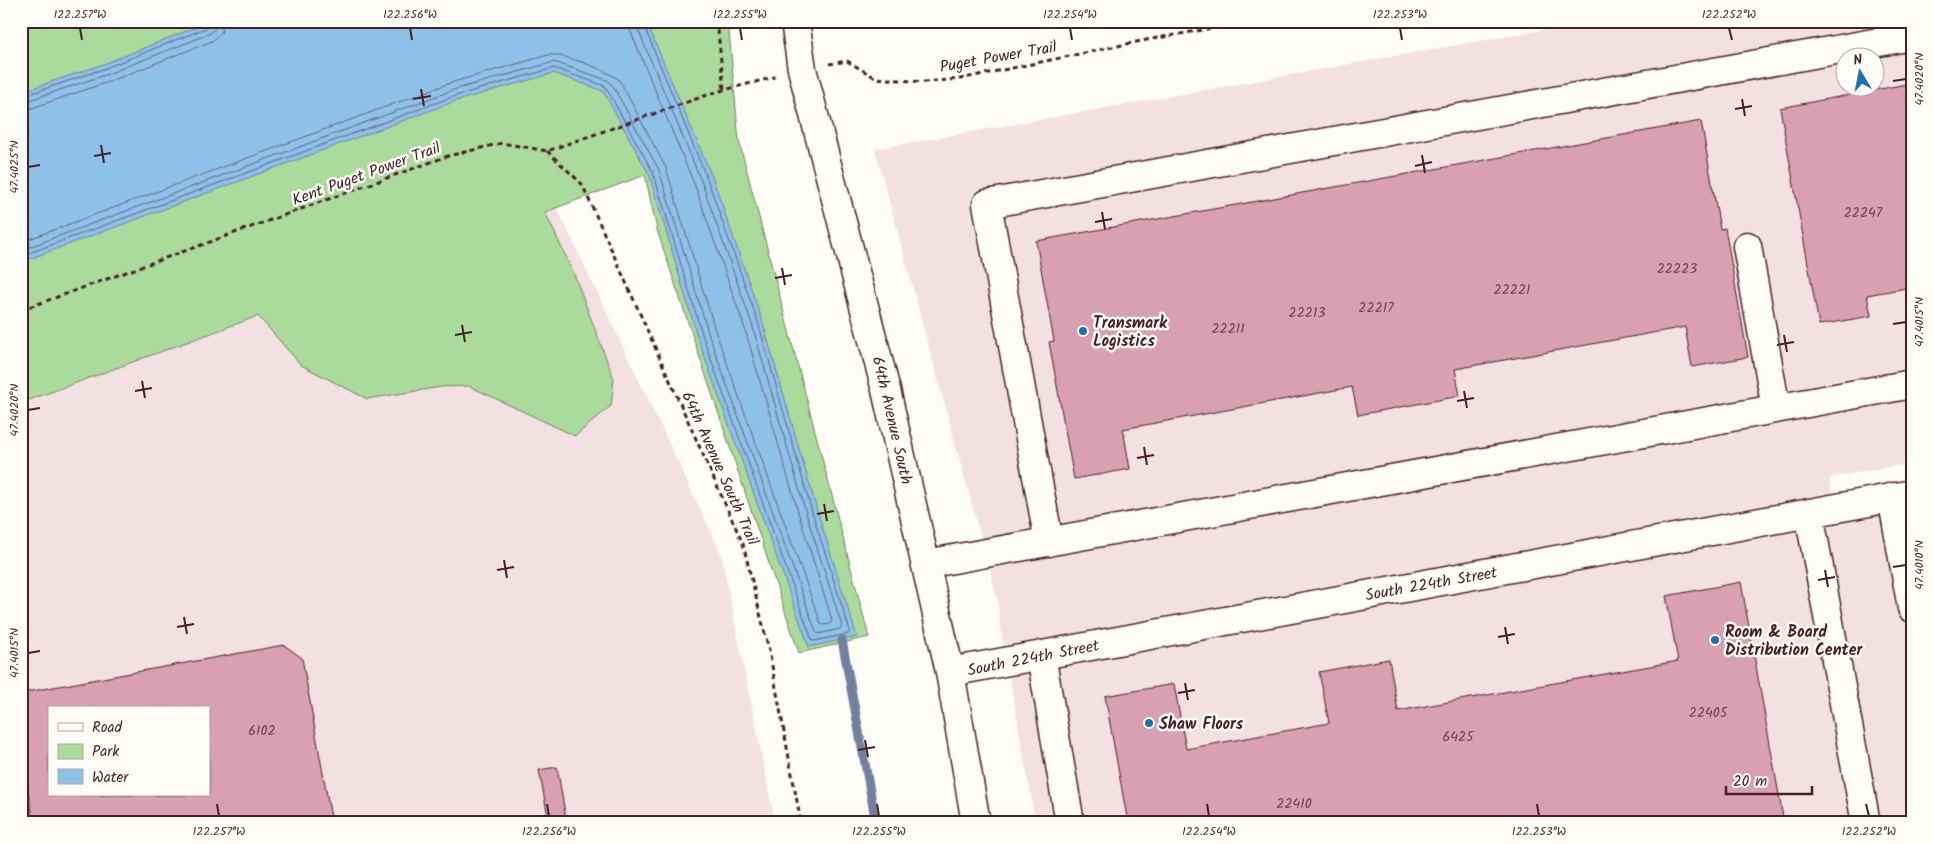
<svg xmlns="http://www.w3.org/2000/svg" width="1933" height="844" font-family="Kalam,sans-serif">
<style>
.built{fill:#f2e0e2;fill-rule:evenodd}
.green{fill:#aadb9c;stroke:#7a7d64}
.water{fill:#8dc1ea;stroke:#72809e}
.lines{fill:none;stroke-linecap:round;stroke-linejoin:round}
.shore{stroke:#656077;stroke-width:1}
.stream{stroke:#72809e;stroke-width:9}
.building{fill:#d8a0b2;stroke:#4a1f2b;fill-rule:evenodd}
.minor-casing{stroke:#4a1f2b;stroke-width:31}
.path{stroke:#4a1f2b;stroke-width:3;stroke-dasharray:5 4;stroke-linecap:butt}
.minor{stroke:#fdfcf7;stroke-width:28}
.ticks{fill:none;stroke:#4a1f2b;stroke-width:2}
.poi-dot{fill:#1f6fb2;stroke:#fdfcf7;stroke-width:2}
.labels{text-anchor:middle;stroke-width:5;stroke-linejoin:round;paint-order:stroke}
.number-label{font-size:14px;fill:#6e3f4d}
.street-label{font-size:16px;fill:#4a1f2b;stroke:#fdfcf7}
.poi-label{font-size:16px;font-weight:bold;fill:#4a1f2b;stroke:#fdfcf7;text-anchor:start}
.neatline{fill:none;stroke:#4a1f2b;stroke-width:2}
.ticks-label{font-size:12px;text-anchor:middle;fill:#4a1f2b}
</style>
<rect width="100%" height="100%" fill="#fdfcf7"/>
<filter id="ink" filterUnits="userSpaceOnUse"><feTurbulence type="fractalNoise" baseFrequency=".02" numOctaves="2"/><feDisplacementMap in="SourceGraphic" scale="10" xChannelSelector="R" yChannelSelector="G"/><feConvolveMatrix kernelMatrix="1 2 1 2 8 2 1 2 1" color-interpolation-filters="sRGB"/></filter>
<g filter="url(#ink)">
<path class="built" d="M1592 21H1912V463L1829 478 1837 523 1912 509V823H1036L1000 624 998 600 875 149ZM1846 58H1876V88H1846Z
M557 208 721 553 775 823H21V403ZM49 708H209V795H49Z"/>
<path class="green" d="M21 21H728L739 141 869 637 799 653 657 230 645 175 545 212 574 274 614 379 611 406 575 436 469 386 441 387 367 399 301 365 258 316 21 403Z"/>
<path class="water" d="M211 21H646L713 179 762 320 817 510 857 637 809 647 698 339 649 174 603 91 554 73 456 101 21 262V92L101 65Z"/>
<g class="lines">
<path class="shore" d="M21 97 103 69 206 28 210 25V21
M21 103 105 75 209 34 215 29 216 21
M21 111 29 109 108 82 212 41 221 33 224 21
M21 242 450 83 548 55C562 53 611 71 620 81L666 168 716 333 821 624 823 625 830 624 832 620 799 515 744 326 695 186 630 30 628 21
M21 250 453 90 554 62 607 80 613 86 659 170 709 335 816 632 818 634 840 629 842 626 806 513 752 324 702 183 637 27 636 21
M21 256 455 96 554 68 605 86 653 172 703 337 812 640 814 641 848 634 850 631 812 512 758 322 708 181 642 21"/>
<path class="stream" d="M842 640 876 823"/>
</g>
<path class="building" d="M1912 83V287L1867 295 1871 316 1819 325 1780 108Z
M1701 121 1720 229 1725 228 1748 357 1692 367 1685 327 1455 369 1460 396 1358 415 1352 387 1123 429 1130 469 1074 479 1049 342 1054 341 1036 241Z
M1741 582 1784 823H1128L1105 696 1174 684 1186 749 1329 723 1319 672 1389 659 1398 711 1678 661 1666 596Z
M284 645 302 658 332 823H21V814L32 812 21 753V693ZM49 708H209V795H49Z
M557 767 566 819 549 822 539 770Z"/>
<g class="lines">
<g class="minor-casing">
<path id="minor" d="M795 21 802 69 886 390 950 672 976 823
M1747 246 1776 409
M1892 497 1912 608
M1809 513 1866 823
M1049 542 987 204 1912 36
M926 564 1912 384
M1041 655 1070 823
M950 672 1912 494"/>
</g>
<path class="path" d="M717 21 724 91
M829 64 847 61 876 78 924 82 960 79 1141 41 1252 21
M547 151 582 184 743 544 769 650 801 823
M21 310 448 156 502 143 547 151 716 92 775 77"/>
<use href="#minor" class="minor"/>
</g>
</g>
<path class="ticks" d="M80 28 82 40M410 28 412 40M740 28 742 40M1070 28 1072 40M1400 28 1402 40M1729 28 1732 40M1893 81 1906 79M421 89 424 106M413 99 431 96M1742 99 1745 116M1735 109 1752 106M101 145 104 163M1422 155 1425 173M94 156 111 153M1415 166 1432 162M28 167 40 165M1102 212 1105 229M1095 222 1112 219M782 268 785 285M775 278 792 275M1893 324 1906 322M462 325 465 342M455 335 472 332M1784 335 1787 352M1777 345 1794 342M142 381 145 398M135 391 152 388M1464 391 1467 408M1457 401 1474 398M28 410 40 408M1144 447 1147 465M1137 458 1154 455M824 504 827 521M817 514 834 511M504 560 507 578M1893 567 1906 565M497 570 514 567M1825 570 1828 587M1818 580 1835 577M184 617 187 634M177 627 194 624M1505 627 1508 644M1498 637 1515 634M28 653 40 651M1185 683 1188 700M1178 693 1195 690M865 740 868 757M858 750 875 747M217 804 219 816M547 804 549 816M877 804 879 816M1207 804 1209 816M1537 804 1539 816M1866 804 1869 816"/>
<g class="poi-dot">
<circle cx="1083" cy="331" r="5"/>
<circle cx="1715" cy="640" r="5"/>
<circle cx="1149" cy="723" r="5"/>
</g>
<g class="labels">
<g class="number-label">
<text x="1863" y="217">22247</text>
<text x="1677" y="273">22223</text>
<text x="1512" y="294">22221</text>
<text x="1376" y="312">22217</text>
<text x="1307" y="317">22213</text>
<text x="1228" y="333">22211</text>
<text x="1708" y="717">22405</text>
<text x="262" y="735">6102</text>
<text x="1458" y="741">6425</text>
<text x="1294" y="808">22410</text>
</g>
<g class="street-label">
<text transform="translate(998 56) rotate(-10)" y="6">Puget Power Trail</text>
<text transform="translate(366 173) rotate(-20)" y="6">Kent Puget Power Trail</text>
<text transform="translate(893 420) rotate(77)" y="6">64th Avenue South</text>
<text transform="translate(721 468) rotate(66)" y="6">64th Avenue South Trail</text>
<text transform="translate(1431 583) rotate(-10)" y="6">South 224th Street</text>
<text transform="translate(1033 657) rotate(-11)" y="6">South 224th Street</text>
</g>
<g class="poi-label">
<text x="1093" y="328">Transmark<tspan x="1093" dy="18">Logistics</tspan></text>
<text x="1725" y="637">Room &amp; Board<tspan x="1725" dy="18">Distribution Center</tspan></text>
<text x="1159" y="729">Shaw Floors</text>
</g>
</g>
<rect width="1933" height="844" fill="none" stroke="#fdfcf7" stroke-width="55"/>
<rect x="48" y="706" width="162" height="90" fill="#fdfcf7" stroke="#b5a4a5"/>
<rect x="58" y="723" width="25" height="8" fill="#fdfcf7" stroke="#b5a4a5"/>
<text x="92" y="732" font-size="15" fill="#4a1f2b">Road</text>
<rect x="58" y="744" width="25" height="15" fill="#aadb9c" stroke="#b5a4a5"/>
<text x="92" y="756" font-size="15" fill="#4a1f2b">Park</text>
<rect x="58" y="769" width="25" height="15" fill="#8dc1ea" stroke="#b5a4a5"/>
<text x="92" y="782" font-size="15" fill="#4a1f2b">Water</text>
<g transform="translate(1860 72) rotate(350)"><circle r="24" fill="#fdfcf7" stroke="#b5a4a5"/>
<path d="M0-4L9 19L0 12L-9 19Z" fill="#1f6fb2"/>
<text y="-8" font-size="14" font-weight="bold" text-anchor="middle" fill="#4a1f2b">N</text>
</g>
<path d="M1726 786v8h86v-8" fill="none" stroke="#4a1f2b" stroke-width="2.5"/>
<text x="1733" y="786" font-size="15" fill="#4a1f2b" stroke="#fdfcf7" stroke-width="4" paint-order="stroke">20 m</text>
<rect x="28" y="28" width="1878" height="788" class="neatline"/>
<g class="ticks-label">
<text x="80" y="18">122.257°W</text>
<text x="410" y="18">122.256°W</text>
<text x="740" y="18">122.255°W</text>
<text x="1070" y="18">122.254°W</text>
<text x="1400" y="18">122.253°W</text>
<text x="1729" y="18">122.252°W</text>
<text transform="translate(1919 79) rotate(-90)" y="4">47.4020°N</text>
<text transform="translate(14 167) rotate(-90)" y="4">47.4025°N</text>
<text transform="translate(1919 322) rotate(-90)" y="4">47.4015°N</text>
<text transform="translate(14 410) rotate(-90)" y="4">47.4020°N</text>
<text transform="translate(1919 565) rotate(-90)" y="4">47.4010°N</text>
<text transform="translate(14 653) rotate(-90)" y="4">47.4015°N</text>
<text x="219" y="835">122.257°W</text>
<text x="549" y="835">122.256°W</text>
<text x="879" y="835">122.255°W</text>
<text x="1209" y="835">122.254°W</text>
<text x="1539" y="835">122.253°W</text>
<text x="1869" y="835">122.252°W</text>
</g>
</svg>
